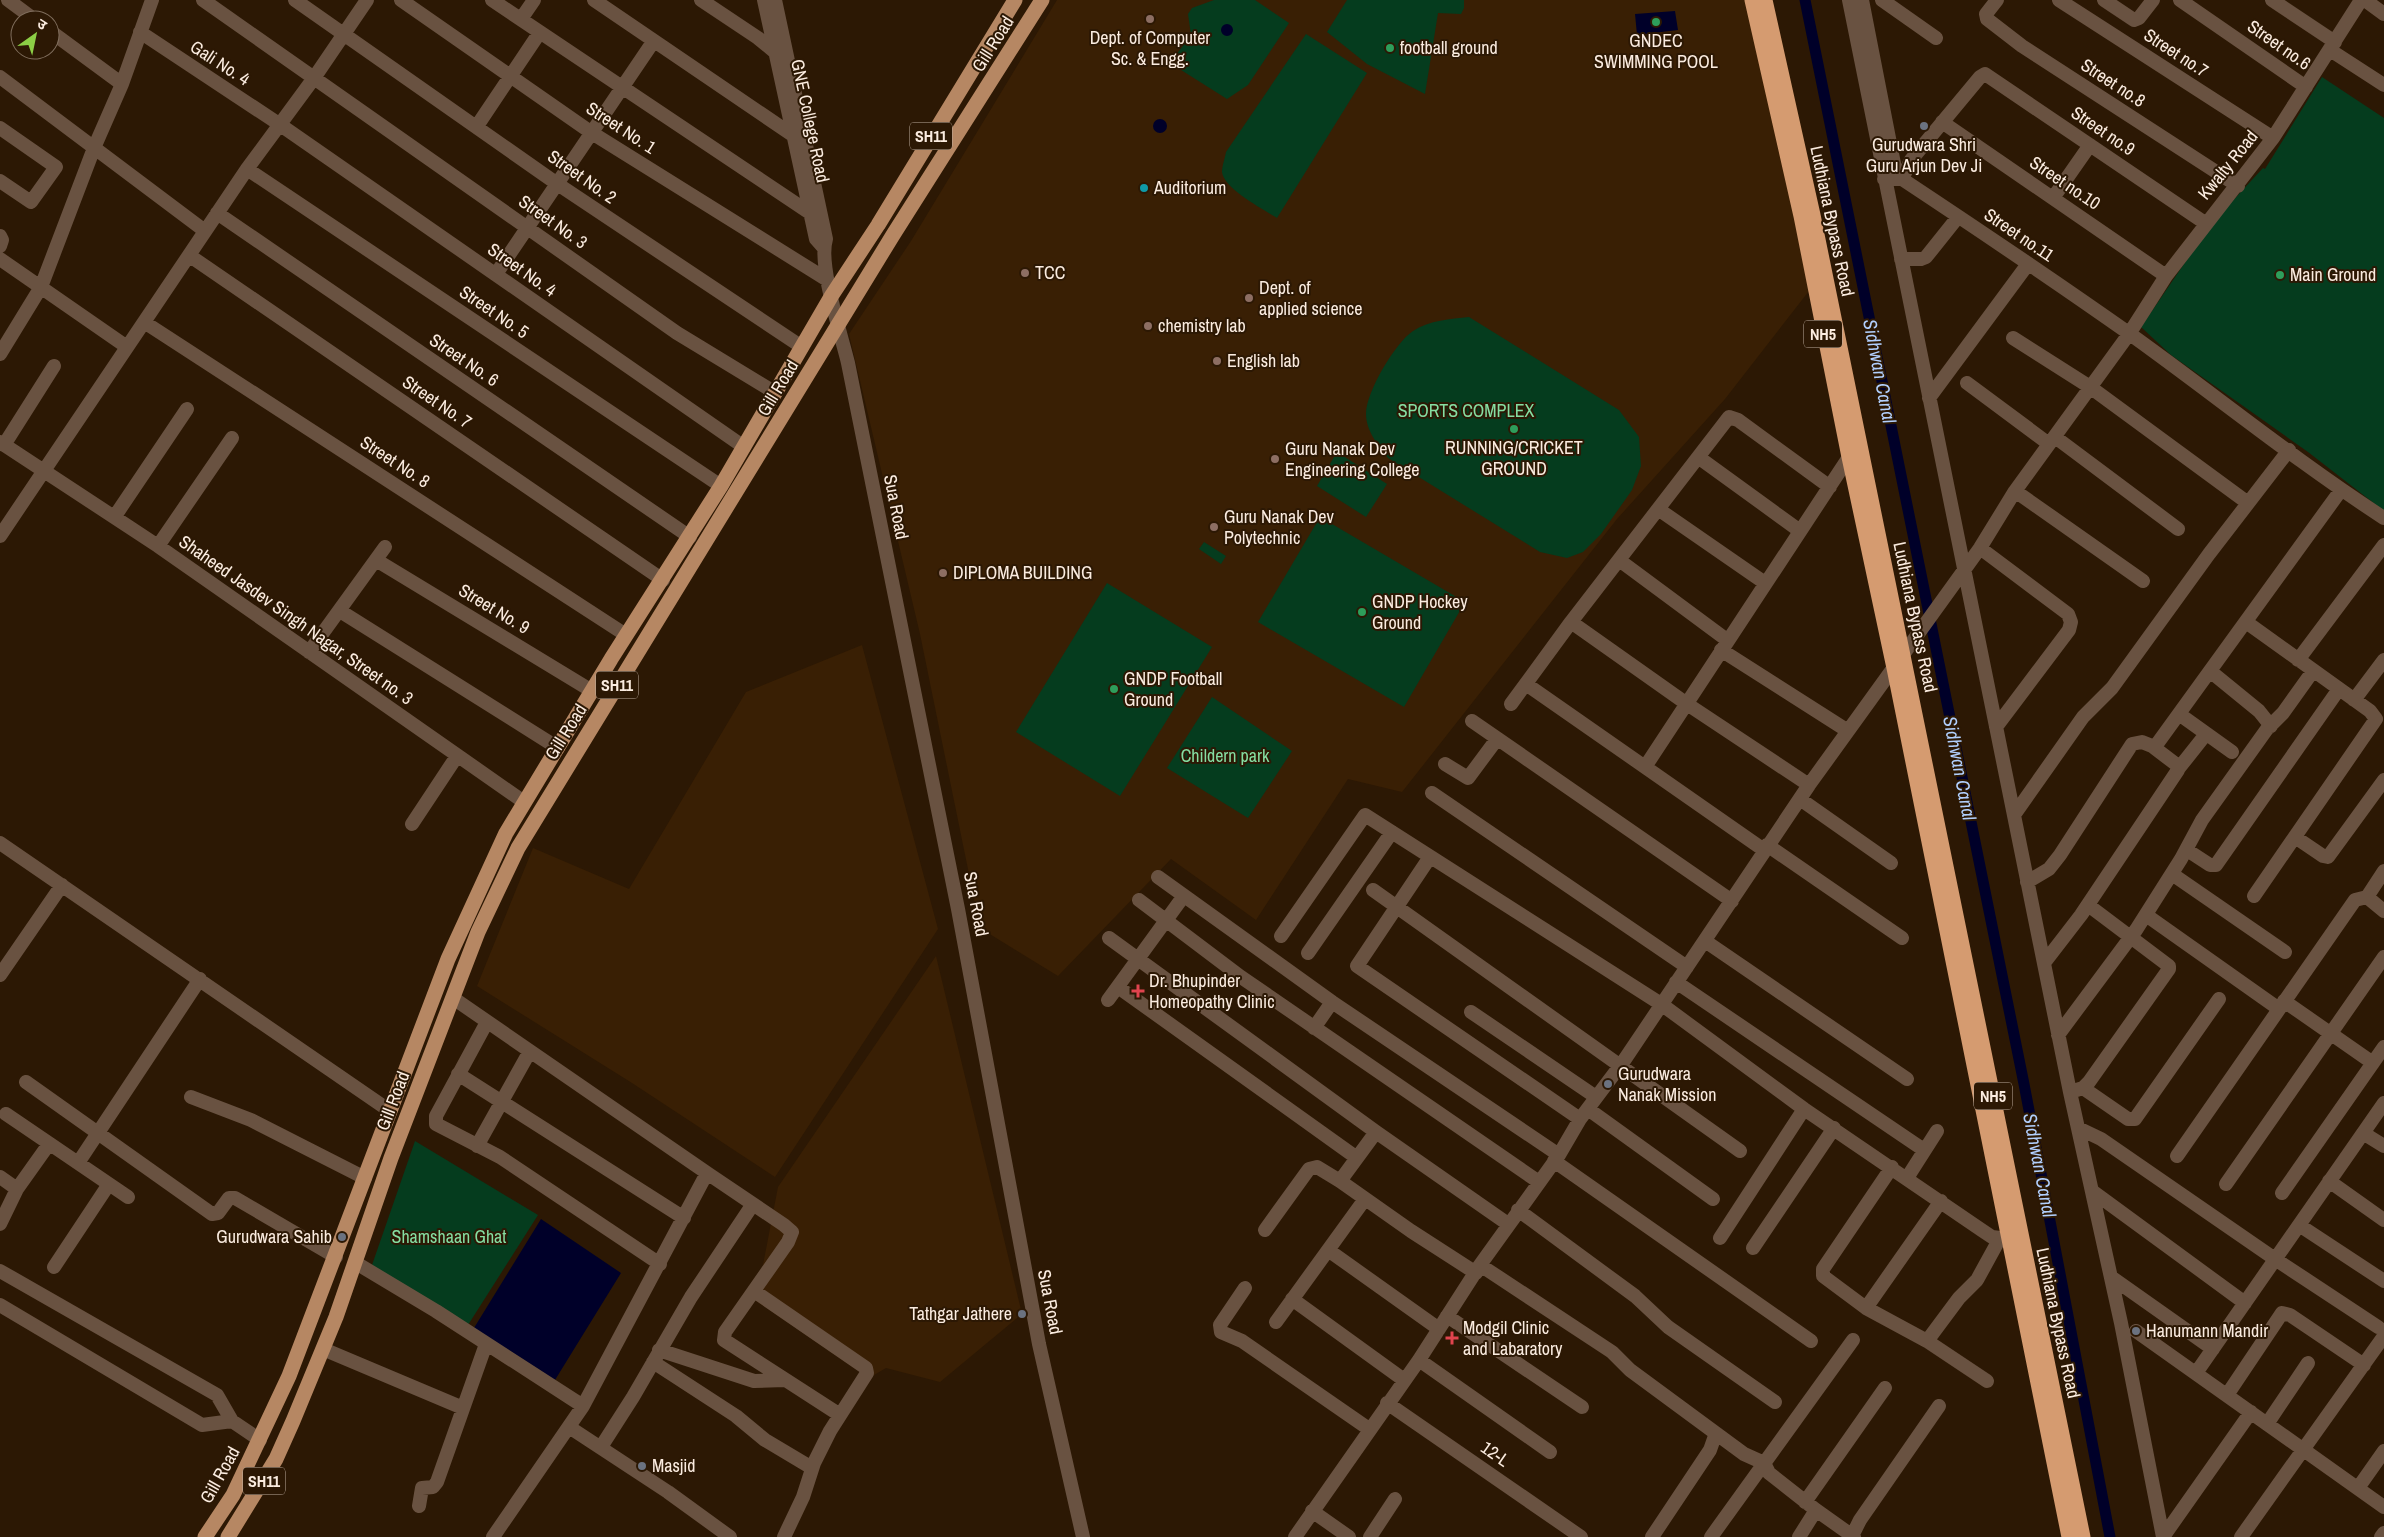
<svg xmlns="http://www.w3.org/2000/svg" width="2384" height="1537" font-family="'Archivo Narrow','Noto Sans Devanagari',sans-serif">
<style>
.built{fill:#391f04}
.green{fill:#053c1e}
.water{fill:#000029}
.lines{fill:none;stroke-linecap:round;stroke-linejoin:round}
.canal{stroke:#000029;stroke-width:11}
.minor{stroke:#695241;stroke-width:14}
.major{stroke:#b68763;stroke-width:15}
.highway{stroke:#d59b70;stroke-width:15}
.education-dot{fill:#8d6e63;stroke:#2c1804;stroke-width:2}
.leisure-dot{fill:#2e9e5b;stroke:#2c1804;stroke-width:2}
.worship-dot{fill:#6b7280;stroke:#2c1804;stroke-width:2}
.culture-dot{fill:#0f9aa8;stroke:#2c1804;stroke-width:2}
.health-dot{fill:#e0444e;stroke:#2c1804;stroke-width:2}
.labels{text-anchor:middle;stroke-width:4;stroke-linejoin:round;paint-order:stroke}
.shield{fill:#2c1804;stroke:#bdac9e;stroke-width:1}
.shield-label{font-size:16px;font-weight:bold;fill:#fbece0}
.poi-label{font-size:18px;fill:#fbece0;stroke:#2c1804;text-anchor:start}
.street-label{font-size:18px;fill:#fbece0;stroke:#2c1804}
.park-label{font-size:18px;fill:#85dea2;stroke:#2c1804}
.water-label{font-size:19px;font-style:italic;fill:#b2d0fe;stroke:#2c1804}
</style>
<rect width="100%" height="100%" fill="#2c1804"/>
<path class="built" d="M1057 0H1761L1823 273 1725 399 1617 519 1402 792 1348 779 1256 920 1171 859 1058 976 980 928 920 634 849 334 911 241Z
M862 645 938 929 775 1177 632 1083 477 986 533 848 629 889 746 692Z
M936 956 1022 1314 940 1382 886 1368 869 1378 756 1301 778 1187Z"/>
<path class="green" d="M1214 0H1255L1289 23 1248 85 1227 99 1170 63 1191 35 1188 14 1192 8Z
M1347 0H1464V8L1461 14 1438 13 1425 94 1367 64 1327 32Z
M1306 34 1367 73 1277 218C1263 209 1224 189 1222 172 1222 166 1225 158 1226 152Z
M2322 77 2384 118V511L2308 452 2171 355 2141 327 2212 223 2263 168 2265 169Z
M1469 317 1619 410 1639 437 1641 466 1632 490 1601 534 1583 552 1567 558 1540 552 1388 458C1378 446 1366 430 1366 414 1366 392 1395 343 1413 331 1430 320 1450 319 1469 317Z
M1337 452 1387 484 1366 517 1317 486Z
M1320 517 1465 602 1404 707 1258 622Z
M1204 542 1226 556 1221 564 1199 549Z
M1107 583 1212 647 1120 796 1016 732Z
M1212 697 1292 751 1248 818 1167 768Z
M415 1141 538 1215 468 1325 372 1265Z"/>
<path class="water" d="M1675 11 1678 30 1637 35 1635 14Z
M1221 30a6 6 0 1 1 12 0a6 6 0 1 1-12 0Z
M1153 126a7 7 0 1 1 14 0a7 7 0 1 1-14 0Z
M541 1219 621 1273 555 1380 474 1328Z"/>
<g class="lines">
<path class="canal" d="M1805 0 2024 1084 2110 1537"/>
<path class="minor" d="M8 0 35 20
M203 0 677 333 774 392
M295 0 556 183 802 347
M401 0 592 133 826 279
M492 0 810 213
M594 0 794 136
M701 0 758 38 775 52
M764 0 816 239 823 247
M775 0 826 239C818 264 841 334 848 363L958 909 1039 1344 1083 1537
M1849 0 2070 1092 2121 1323 2163 1537
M1862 0 1897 179
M1882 0 1936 38
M1997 0 1986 14 1987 19 2022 46 2238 186
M2059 0 2273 138
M2104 0 2134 20 2139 18 2153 0
M2180 0 2306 87
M2272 0 2335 42
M2365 0 2384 14
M521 19 534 0
M50 31 122 84
M140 32 279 124 744 447
M2330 50 2384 85
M0 77 205 231
M1942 122 2166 276
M477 126 540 32
M0 128 56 167 31 202 0 181
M247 169 721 486
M1884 179H1902C1979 230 2055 281 2130 334 2215 395 2296 461 2384 518
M1902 179 1911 160 1980 77 1985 74 2205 223
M2053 198 2090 145
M217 213 690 537
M0 236 2 240 0 246
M190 256 663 580
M0 259 127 347
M1901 259H1921L1926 257 1958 217
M496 274 653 42
M144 322 626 635
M2013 338 2090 387 2248 503
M0 354 41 287 94 148 122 84 152 0
M1967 383 2049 444
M1929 398 2028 264
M2055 437 2178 529
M0 442 158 546 524 802
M4 445 54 366
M1698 457 1800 531
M2015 491 2143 581
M1658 509 1765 583
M115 516 187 409
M0 536 247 169 314 78 367 0
M158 546 232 438
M1980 548 2068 614 2071 622 2069 630 1996 727
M376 560 592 691
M1619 560 1727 640
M340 611 558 748
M1571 622 1729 417 1738 420 1830 487
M2246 622 2370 711 2376 719 2254 896
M1721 650 1848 731
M309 652 385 547
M2298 660 2384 545
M2210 671 2259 711 2271 726
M1526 684 1764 850
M2354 700 2384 660
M1511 704 1571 622 1687 704 1809 785
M2179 714 2232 752
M1472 721 1732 901
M1445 764 1468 778 1497 739
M1645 767 1849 457
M2179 768 2206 734
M1432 793 1687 967
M1800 799 1891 863
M2014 815 2083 717 2112 688 2209 554 2289 450
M412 824 457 756
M2295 837 2323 856 2328 857 2384 780
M0 843 390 1111
M1767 845 1902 938
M2187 850 2210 865H2216L2339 689
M1430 857 1357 966 1580 1119
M2384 871 2367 897 2384 911
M2172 874 2285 952
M1158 877 1332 1002 1559 1155
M2027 882 2049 869 2060 855 2132 744 2142 742 2152 746 2157 744 2341 490
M1373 890 1740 1151
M1139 900 1241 977 1539 1182
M2146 915 2279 1009
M1281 936 1365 815 1661 1004 1804 1109 1983 1231 1992 1237 2008 1239
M1109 938 1376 1132 1508 1224
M1705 941 1907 1079
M1308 953 1392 832
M2044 963 2081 915 2178 770 2177 765 2152 746
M0 975 62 885
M1676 982 1924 1150
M1118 987 1357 1158
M453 998 707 1173 583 1406
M1108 1000 1183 897
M2284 1001 2373 1063
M1471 1012 1596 1097
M487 1022 436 1116V1124L500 1157 660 1264
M1314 1028 1332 1002
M2058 1035 2136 930 2181 859 2202 820 2267 729 2283 713 2313 671
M458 1074 684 1218
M26 1082 212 1214 218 1213 229 1198H235L336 1257
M2083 1088 2128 1119H2135L2219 999
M2070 1092 2083 1088 2089 1082 2169 969V966L2088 905
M191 1097 251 1120 365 1178
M1588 1109 1713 1199
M6 1114 128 1197
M2078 1128 2101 1139 2275 1259 2378 1327
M1376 1132 1340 1181 1411 1231 1476 1273
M2363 1133 2384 1146
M477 1146 530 1051
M2177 1156 2355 900 2367 897
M1554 1161 1811 1341
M78 1163 200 979
M1892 1167 1823 1269V1276L1866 1308 1927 1341 1987 1381
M707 1173 784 1225 792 1232 788 1242 725 1332 724 1340 840 1415
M0 1177 17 1189
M1907 1178 1937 1131
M2329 1181 2384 1220
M2226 1184 2384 957
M2092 1191 2245 1303
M2282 1193 2384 1047
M1518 1210 1635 1296 1668 1327 1775 1402
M0 1224 17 1189 49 1144
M2299 1225 2384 1281
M1265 1230 1309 1169 1317 1167 1340 1181
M1720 1238 1804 1109
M1753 1248 1834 1128
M1328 1250 1439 1329
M356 1263 436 1311 583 1406 493 1537
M1480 1265 1612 1352 1630 1370 1744 1454 1764 1463 1769 1473 1816 1510 1799 1537
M54 1267 109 1184
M0 1271 217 1395 232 1421 260 1440
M2111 1277 2213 1349
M1245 1288 1220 1325 1221 1332 1242 1341 1369 1429
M754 1291 866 1368 867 1373 830 1431 814 1463 803 1497 784 1537
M1292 1299 1404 1380
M0 1305 202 1425 232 1421
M1866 1308 1941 1201
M1447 1316 1582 1407
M1276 1322 1365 1199
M2136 1331 2384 1507
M1927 1341 1959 1298 1977 1280 2000 1238
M323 1349 463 1408
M659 1350 754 1381 785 1380
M1419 1360 1550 1452
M653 1362 736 1416 765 1440 812 1468
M2196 1373 2384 1103
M2227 1395 2282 1313 2290 1315 2364 1365
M1387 1403 1581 1537
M2267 1424 2308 1363
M569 1427 668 1492 730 1537
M601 1447 633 1397 691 1297 753 1204
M2358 1488 2384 1451
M1805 1502 1885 1388
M419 1506 422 1488 433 1487 437 1482 486 1344
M1816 1510 1854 1537
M1312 1511 1349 1537
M1852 1536 1860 1520 1939 1406
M1295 1537 1419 1360 1480 1265 1559 1155 1580 1119 1623 1062 1809 785 1980 548 2015 491 2129 334 2166 276 2273 138 2361 0
M1370 1537 1395 1499
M1652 1537 1710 1450 1716 1433
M1711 1537 1853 1340
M2163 1537 2251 1412
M2241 1537 2384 1336
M2381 1537 2384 1533"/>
<path class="major" d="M205 1537 233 1495 289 1376 448 959 506 833 611 659 721 486 832 295 878 225 1015 0
M228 1537 276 1459 293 1421 336 1317 391 1158 478 932 518 848 893 235 1042 0"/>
<path class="highway" d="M1752 0 1801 216 1849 457 1894 668 2069 1537
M1765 0 1813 215 2083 1537"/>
</g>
<g class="education-dot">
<circle cx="1150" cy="19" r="5"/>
<circle cx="1025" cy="273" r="5"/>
<circle cx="1249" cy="298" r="5"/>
<circle cx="1148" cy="326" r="5"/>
<circle cx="1217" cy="361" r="5"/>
<circle cx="1275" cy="459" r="5"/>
<circle cx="1214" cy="527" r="5"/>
<circle cx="943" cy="573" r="5"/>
</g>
<g class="leisure-dot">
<circle cx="1656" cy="22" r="5"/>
<circle cx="1390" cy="48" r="5"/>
<circle cx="2280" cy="275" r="5"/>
<circle cx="1514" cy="429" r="5"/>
<circle cx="1362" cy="612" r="5"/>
<circle cx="1114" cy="689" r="5"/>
</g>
<g class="worship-dot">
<circle cx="1924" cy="126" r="5"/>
<circle cx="1608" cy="1084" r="5"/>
<circle cx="342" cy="1237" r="5"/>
<circle cx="1022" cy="1314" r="5"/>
<circle cx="2136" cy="1331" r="5"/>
<circle cx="642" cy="1466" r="5"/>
</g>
<circle class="culture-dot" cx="1144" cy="188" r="5"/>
<g class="health-dot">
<path d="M1135.5 983.5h5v5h5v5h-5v5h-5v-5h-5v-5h5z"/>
<path d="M1449.5 1330.5h5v5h5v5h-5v5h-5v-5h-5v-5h5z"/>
</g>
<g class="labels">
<g class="shield">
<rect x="910" y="122.5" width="42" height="27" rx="4"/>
<rect x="1804" y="320.5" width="38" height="27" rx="4"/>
<rect x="596" y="671.5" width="42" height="27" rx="4"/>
<rect x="1974" y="1082.5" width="38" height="27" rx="4"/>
<rect x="243" y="1467.5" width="42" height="27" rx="4"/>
</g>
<g class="shield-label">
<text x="931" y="142">SH11</text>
<text x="1823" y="340">NH5</text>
<text x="617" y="691">SH11</text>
<text x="1993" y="1102">NH5</text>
<text x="264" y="1487">SH11</text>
</g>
<g class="poi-label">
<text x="1150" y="44" text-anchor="middle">Dept. of Computer<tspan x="1150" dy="21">Sc. &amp; Engg.</tspan></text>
<text x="1656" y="47" text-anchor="middle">GNDEC<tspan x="1656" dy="21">SWIMMING POOL</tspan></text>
<text x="1400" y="54">football ground</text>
<text x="1924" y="151" text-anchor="middle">Gurudwara Shri<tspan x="1924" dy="21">Guru Arjun Dev Ji</tspan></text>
<text x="1154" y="194">Auditorium</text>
<text x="1035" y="279">TCC</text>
<text x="2290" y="281">Main Ground</text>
<text x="1259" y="294">Dept. of<tspan x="1259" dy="21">applied science</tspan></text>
<text x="1158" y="332">chemistry lab</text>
<text x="1227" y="367">English lab</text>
<text x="1514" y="454" text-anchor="middle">RUNNING/CRICKET<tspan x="1514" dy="21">GROUND</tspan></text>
<text x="1285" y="455">Guru Nanak Dev<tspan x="1285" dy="21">Engineering College</tspan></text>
<text x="1224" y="523">Guru Nanak Dev<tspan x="1224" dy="21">Polytechnic</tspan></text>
<text x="953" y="579">DIPLOMA BUILDING</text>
<text x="1372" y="608">GNDP Hockey<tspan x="1372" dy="21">Ground</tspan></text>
<text x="1124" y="685">GNDP Football<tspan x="1124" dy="21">Ground</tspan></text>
<text x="1149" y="987">Dr. Bhupinder<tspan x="1149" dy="21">Homeopathy Clinic</tspan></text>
<text x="1618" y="1080">Gurudwara<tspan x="1618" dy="21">Nanak Mission</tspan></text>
<text x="332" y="1243" text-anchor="end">Gurudwara Sahib</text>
<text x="1012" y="1320" text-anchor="end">Tathgar Jathere</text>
<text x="1463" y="1334">Modgil Clinic<tspan x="1463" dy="21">and Labaratory</tspan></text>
<text x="2146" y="1337">Hanumann Mandir</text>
<text x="652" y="1472">Masjid</text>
</g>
<g class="street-label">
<text transform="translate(993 44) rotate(-58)" y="6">Gill Road</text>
<text transform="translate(2279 45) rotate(35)" y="6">Street no.6</text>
<text transform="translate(2176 53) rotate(33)" y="6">Street no.7</text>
<text transform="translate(220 63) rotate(33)" y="6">Gali No. 4</text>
<text transform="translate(2113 83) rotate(33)" y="6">Street no.8</text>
<text transform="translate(810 121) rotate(78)" y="6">GNE College Road</text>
<text transform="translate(621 128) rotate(33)" y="6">Street No. 1</text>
<text transform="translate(2103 131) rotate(34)" y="6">Street no.9</text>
<text transform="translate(2228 165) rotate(-51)" y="6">Kwalty Road</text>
<text transform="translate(582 177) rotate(35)" y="6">Street No. 2</text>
<text transform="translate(2065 183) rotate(34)" y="6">Street no.10</text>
<text transform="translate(1832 221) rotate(78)" y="6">Ludhiana Bypass Road</text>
<text transform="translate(553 222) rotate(35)" y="6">Street No. 3</text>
<text transform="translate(2019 235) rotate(34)" y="6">Street no.11</text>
<text transform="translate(522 270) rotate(35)" y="6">Street No. 4</text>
<text transform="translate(494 312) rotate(34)" y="6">Street No. 5</text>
<text transform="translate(464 360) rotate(34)" y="6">Street No. 6</text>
<text transform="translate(778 388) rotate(-59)" y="6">Gill Road</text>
<text transform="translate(437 402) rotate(34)" y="6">Street No. 7</text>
<text transform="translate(395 462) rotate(33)" y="6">Street No. 8</text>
<text transform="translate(896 507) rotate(79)" y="6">Sua Road</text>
<text transform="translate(494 609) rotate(31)" y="6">Street No. 9</text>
<text transform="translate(1915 617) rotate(78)" y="6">Ludhiana Bypass Road</text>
<text transform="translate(296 620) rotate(35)" y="6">Shaheed Jasdev Singh Nagar, Street no. 3</text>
<text transform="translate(566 732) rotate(-58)" y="6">Gill Road</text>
<text transform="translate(976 904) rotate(79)" y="6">Sua Road</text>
<text transform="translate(393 1101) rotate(-69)" y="6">Gill Road</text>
<text transform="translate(1050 1302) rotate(79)" y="6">Sua Road</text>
<text transform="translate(2058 1323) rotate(78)" y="6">Ludhiana Bypass Road</text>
<text transform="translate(1495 1454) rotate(35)" y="6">12-L</text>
<text transform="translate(220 1475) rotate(-61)" y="6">Gill Road</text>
</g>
<g class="park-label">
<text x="1466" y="417">SPORTS COMPLEX</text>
<text x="1225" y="762">Childern park</text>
<text x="449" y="1243">Shamshaan Ghat</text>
</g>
<g class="water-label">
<text transform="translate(1880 371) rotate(79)" y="7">Sidhwan Canal</text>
<text transform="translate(1960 768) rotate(79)" y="7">Sidhwan Canal</text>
<text transform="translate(2040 1165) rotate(79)" y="7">Sidhwan Canal</text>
</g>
</g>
<g transform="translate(35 35) rotate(33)"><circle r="24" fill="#2c1804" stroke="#7f6d5c"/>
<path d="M0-4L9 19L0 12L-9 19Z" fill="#8cce46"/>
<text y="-8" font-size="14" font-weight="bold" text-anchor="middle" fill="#fbece0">उ</text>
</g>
</svg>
